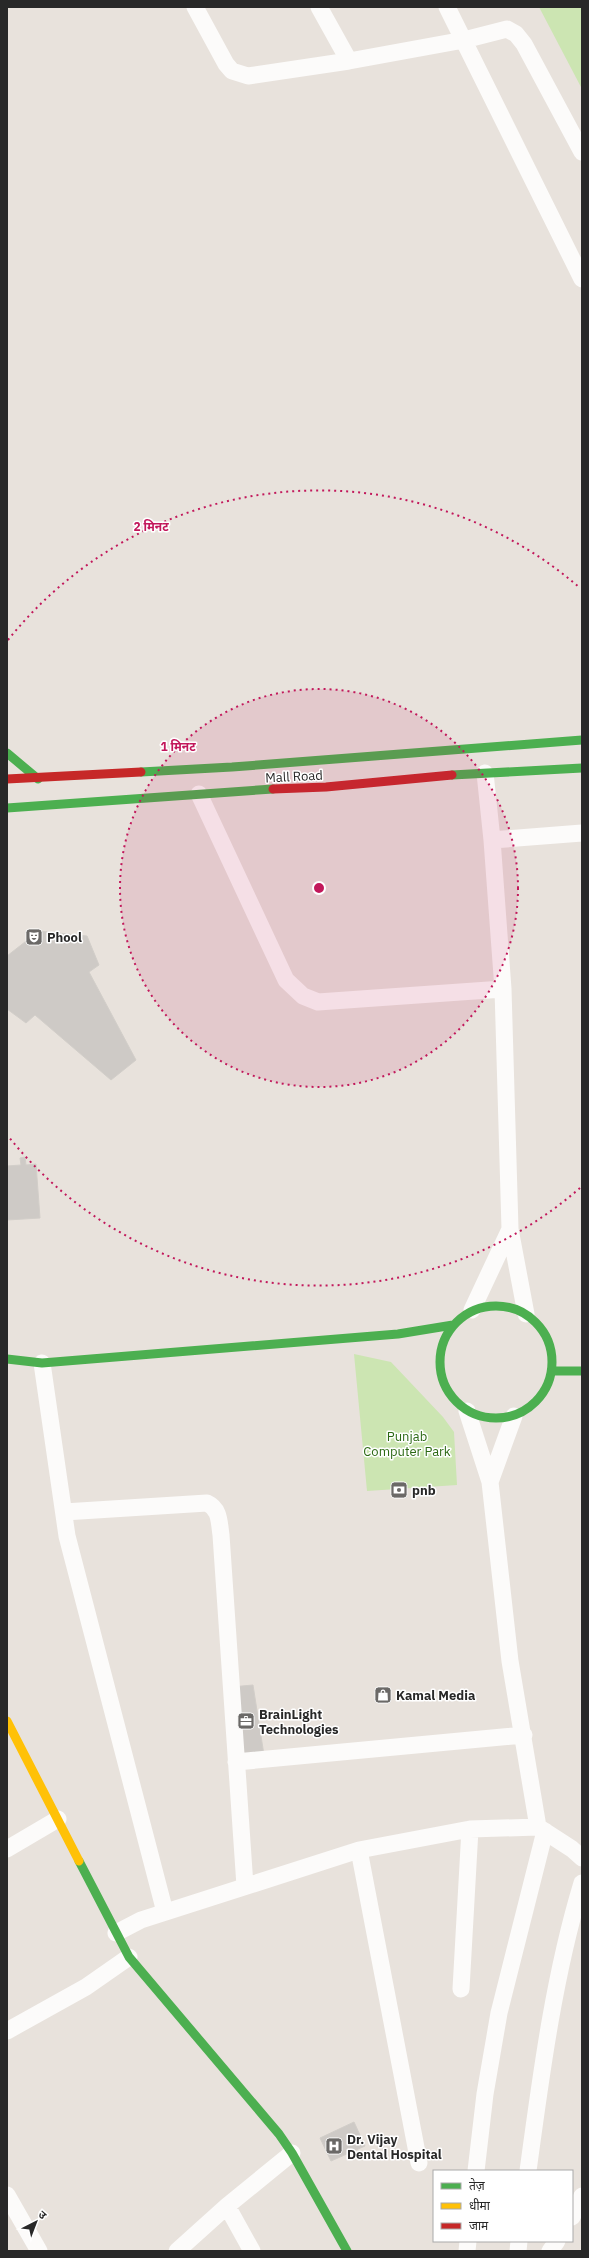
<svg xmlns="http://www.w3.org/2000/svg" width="589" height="2258" font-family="'IBM Plex Sans','Noto Sans Devanagari',sans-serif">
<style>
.green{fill:#cce5b2}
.building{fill:#cecac6;stroke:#d2cec9}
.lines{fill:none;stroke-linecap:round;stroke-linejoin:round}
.street{stroke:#fcfbfa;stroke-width:17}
.fast{stroke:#4caf50;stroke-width:9}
.slow{stroke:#ffc107;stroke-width:9}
.jam{stroke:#c62828;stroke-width:9}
.ring{fill:none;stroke:#c2185b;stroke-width:2;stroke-dasharray:2 4}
.labels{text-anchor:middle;stroke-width:3;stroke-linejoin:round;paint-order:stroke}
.street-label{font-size:13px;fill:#282828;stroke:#fff}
.poi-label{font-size:13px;font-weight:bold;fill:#282828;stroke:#fff;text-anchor:start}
.park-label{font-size:13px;fill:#2c6914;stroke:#fff}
.centre{fill:#c2185b;stroke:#fff;stroke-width:2}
.ring-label{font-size:12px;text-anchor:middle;font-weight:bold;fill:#c2185b;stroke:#fff;stroke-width:3;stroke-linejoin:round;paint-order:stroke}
</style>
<rect width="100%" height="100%" fill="#e8e2dc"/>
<path class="green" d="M539 7H582V89Z
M354 1354 391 1362 443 1417 454 1432 457 1485 367 1491Z"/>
<path class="building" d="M39 931 87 936 99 965 89 972 136 1060 111 1080 35 1015 26 1023 7 1009V956Z
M25 1157 26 1165 36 1164 40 1218 7 1220V1166L21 1165 20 1158Z
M253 1685 264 1755 236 1762 231 1687Z
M354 2122 365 2146 331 2161 320 2138Z"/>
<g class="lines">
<path class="street" d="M195 7 226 64 232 71 248 76 349 61 464 40 507 29 516 34 524 44 582 152
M319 7 349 61
M447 7 582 279
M485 773 492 840 503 989 510 1229 526 1314
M199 794 286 980 303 996 318 1002 503 989
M492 840 582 833
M472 1310 510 1229
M42 1363 67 1536 165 1912
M467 1411 490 1482 510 1661 538 1827
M490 1482 514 1416
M64 1512 207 1503C220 1509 219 1522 221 1535L245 1886
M236 1762 524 1735
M7 1849 58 1819
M359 1850 419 2163
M116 1933 141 1920 359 1850 470 1829 538 1827 572 1849 582 1858
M461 1989 470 1829
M7 2031 86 1987 129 1957
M476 2171 485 2094 499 2013 545 1831
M528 2171C541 2075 554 1975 582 1883
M7 2195 39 2251
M227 2206 252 2251
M572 2217 582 2196
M177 2251 227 2206 292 2153
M467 2251 468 2241
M518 2251 519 2241
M550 2251 557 2241"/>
<path class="fast" d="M7 753 38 779
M141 772 232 767 582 740
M452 775 582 768
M7 808 273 789
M440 1362a56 56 0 1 1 112 0a56 56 0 1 1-112 0Z
M7 1359 42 1363 398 1334 453 1325
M552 1371H582
M79 1861 129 1957 279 2134 292 2153 347 2251"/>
<path class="slow" d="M7 1721 79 1861"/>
<path class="jam" d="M7 779 141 772
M273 789 326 787 452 775"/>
</g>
<circle cx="319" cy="888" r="199" fill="#c2185b" fill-opacity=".12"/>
<g class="ring">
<circle cx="319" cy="888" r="199"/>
<path d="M580 1188A398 398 0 0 1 8 1136M8 640A398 398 0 0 1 580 588"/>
</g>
<defs>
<g id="theatre-square" transform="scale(0.9)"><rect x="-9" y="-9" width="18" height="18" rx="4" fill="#6b6967" stroke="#fff"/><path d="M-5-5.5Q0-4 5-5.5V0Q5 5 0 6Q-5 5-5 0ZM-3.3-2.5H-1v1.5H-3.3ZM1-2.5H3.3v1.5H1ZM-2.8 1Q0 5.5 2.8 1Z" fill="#fff"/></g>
<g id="bank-square" transform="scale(0.9)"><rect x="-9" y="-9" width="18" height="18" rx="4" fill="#6b6967" stroke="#fff"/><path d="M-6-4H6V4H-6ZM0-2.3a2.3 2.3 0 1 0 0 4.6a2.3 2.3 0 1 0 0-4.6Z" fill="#fff"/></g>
<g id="shop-square" transform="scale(0.9)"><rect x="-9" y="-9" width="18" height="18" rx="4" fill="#6b6967" stroke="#fff"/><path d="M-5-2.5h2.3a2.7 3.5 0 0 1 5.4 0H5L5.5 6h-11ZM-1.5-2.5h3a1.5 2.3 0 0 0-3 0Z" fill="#fff"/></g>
<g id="office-square" transform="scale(0.9)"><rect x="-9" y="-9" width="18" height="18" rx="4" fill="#6b6967" stroke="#fff"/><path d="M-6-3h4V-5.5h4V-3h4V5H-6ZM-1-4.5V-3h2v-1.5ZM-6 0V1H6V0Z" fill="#fff"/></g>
<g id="hospital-square" transform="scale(0.9)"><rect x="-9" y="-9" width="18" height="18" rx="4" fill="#6b6967" stroke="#fff"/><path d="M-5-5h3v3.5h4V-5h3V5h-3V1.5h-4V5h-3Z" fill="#fff"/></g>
</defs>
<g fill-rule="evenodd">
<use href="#theatre-square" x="34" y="937"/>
<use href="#bank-square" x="399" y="1490"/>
<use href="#shop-square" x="383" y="1695"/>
<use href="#office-square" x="246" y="1721"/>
<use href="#hospital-square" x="334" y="2146"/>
</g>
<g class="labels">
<g class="street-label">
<text transform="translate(294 776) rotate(-3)" y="5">Mall Road</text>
</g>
<g class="poi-label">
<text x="47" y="942">Phool</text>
<text x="412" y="1495">pnb</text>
<text x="396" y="1700">Kamal Media</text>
<text x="259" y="1719">BrainLight<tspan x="259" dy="15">Technologies</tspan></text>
<text x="347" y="2144">Dr. Vijay<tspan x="347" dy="15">Dental Hospital</tspan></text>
</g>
<g class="park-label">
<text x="407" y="1441">Punjab<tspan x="407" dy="15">Computer Park</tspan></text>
</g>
</g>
<circle cx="319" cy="888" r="6" class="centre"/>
<g class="ring-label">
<text x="151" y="531">2 मिनट</text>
<text x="178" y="751">1 मिनट</text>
</g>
<rect width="589" height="2258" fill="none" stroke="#282828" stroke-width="16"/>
<rect x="433" y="2170" width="140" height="72" fill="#ffffff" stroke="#a9a9a9"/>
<rect x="441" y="2183" width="20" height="6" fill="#4caf50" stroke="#a9a9a9"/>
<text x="469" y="2190" font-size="12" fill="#282828">तेज़</text>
<rect x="441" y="2203" width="20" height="6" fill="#ffc107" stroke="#a9a9a9"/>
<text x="469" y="2210" font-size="12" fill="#282828">धीमा</text>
<rect x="441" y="2223" width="20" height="6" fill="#c62828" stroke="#a9a9a9"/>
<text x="469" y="2230" font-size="12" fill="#282828">जाम</text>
<g transform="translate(36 2222) rotate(42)" stroke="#ffffff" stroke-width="3" paint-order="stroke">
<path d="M0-3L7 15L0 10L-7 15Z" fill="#282828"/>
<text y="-6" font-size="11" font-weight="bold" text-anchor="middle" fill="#282828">उ</text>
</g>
</svg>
